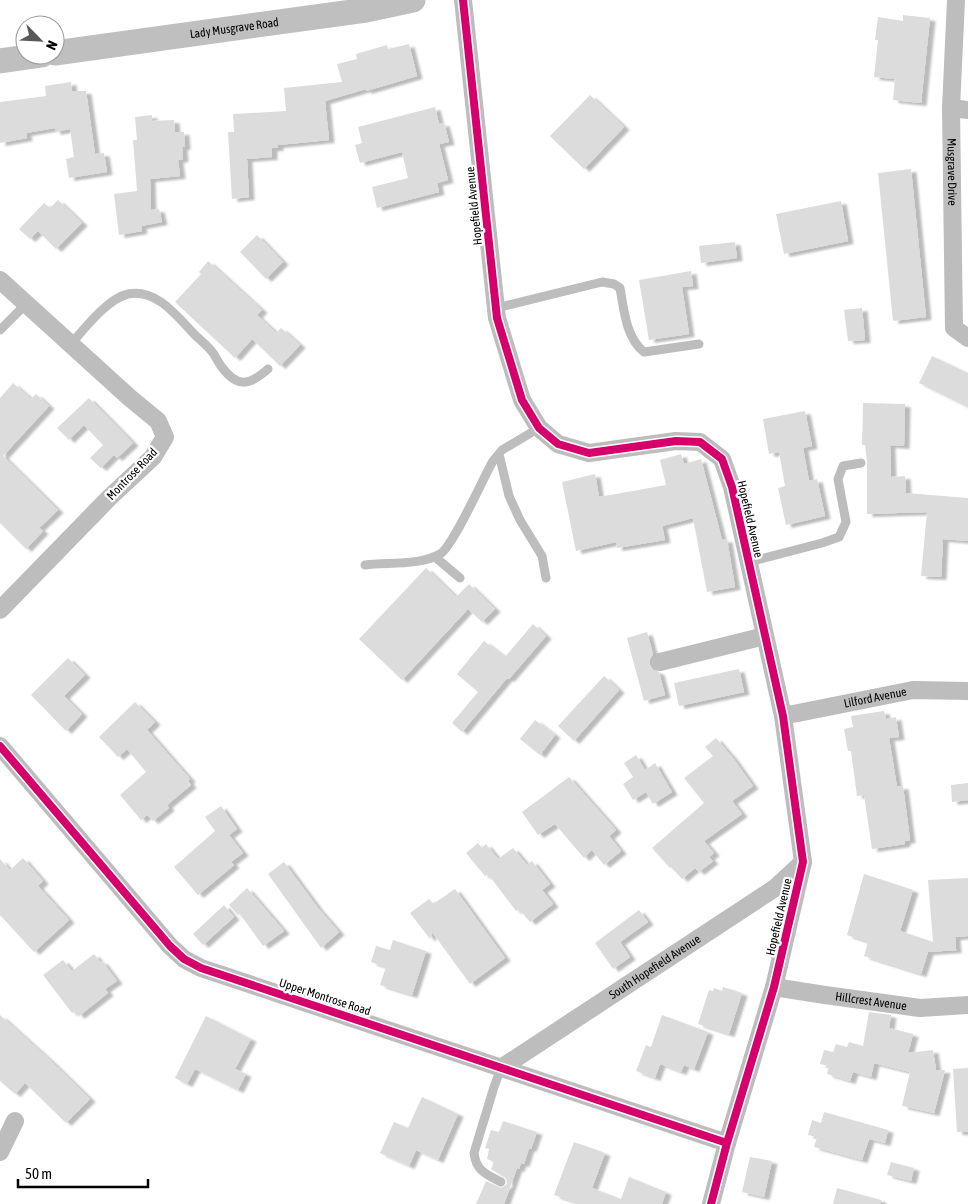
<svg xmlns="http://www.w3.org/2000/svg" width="968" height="1204" font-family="'Asap Condensed',sans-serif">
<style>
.building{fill:#dcdcdc;filter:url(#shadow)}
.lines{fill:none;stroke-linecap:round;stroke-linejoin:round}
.service{stroke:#bdbdbd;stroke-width:9}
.minor{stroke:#bdbdbd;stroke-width:18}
.secondary{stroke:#bfbfbf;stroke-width:25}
.cycleway-casing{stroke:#fff;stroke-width:11}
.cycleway{stroke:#d6006c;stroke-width:8}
.labels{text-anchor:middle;stroke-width:4.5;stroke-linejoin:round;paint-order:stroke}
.street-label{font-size:12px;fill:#000;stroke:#fff}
</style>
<defs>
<filter id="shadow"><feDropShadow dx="5.5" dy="3" stdDeviation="1" flood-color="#0004"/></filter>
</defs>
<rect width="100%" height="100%" fill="#fff"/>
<path class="building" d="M903 15 930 18 921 103 893 100 895 79 874 77 878 40H875L878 17 903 21Z
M409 44 417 76 366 91V89L325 101 329 140 278 145V148H272V157L247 159 249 197 232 199 228 132H234L233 114 286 111 284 88 342 82 337 64 357 59 356 54 387 45 388 49Z
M71 82 72 91H86L95 154 104 153 107 172 69 178 66 159 74 157 70 129 55 132V128L26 133 27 138 0 143V102L46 96 45 86Z
M590 95 624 127 584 169 550 136Z
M435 107 439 124 444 123 449 142 439 144 448 180 437 183 439 192 377 208 372 187 408 178 402 152 360 163 355 145 362 143 358 127Z
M152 115V121L174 120 175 132H184L185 147H182L183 159 178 160 180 176 150 179 151 210 159 209 162 222 141 226 142 231 119 235 114 194 137 191 133 140H137L135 117Z
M911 169 926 317 893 321 878 173Z
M58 200 82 223 56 249 38 231 30 239 19 229 44 203 50 208Z
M841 201 848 241 784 254 776 214Z
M257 235 283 262 266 279 240 252Z
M735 242 737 258 701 263 699 246Z
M208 261 262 310 257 315 276 333 281 328 300 345 280 366 252 339 235 358 175 302 201 274 199 272Z
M691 271 693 286 682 287 689 334 649 340 639 280Z
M862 308 865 340 848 341 844 310Z
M932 356 968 373V407L919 383Z
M13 383 31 399 36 394 49 406 3 456 58 510 39 528 43 531 26 549 0 523V398Z
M89 398 133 443 117 458 114 455 101 468 90 458 103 445 84 425 69 440 57 428Z
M863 403 905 404 904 446 890 445 891 477 905 476 906 493 968 498V541L943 539 941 577 921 576 927 512 867 514V462L865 445H862Z
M805 411 812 446 803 448 809 481 817 479 825 516 786 525 778 488 785 486 779 452 769 454 763 419Z
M681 454 684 464 701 459 722 540 727 539 735 587 707 592 693 518 662 526 665 540 617 548 616 542 576 551 562 482 595 474 599 497 666 485 660 460Z
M426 568 456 597 469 584 495 609 482 622 468 609 402 680 359 639Z
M533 624 546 636 509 679 507 678 462 732 452 723 478 692 457 674 484 641 505 657Z
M647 632 653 654 650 659V665L653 670 659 672 665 695 644 701 627 638Z
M68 658 85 675 64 696 82 714 66 731 31 695Z
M739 669 744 692 679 706 674 683Z
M604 676 619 690 574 741 558 726Z
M135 702 155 722 147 730 190 779 188 781 191 785 167 805 169 808 153 821 147 815 141 820 120 795 146 772 127 749 118 757 99 737Z
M884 711 886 719 896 717 899 737 889 738 897 787 903 786 910 840 905 841V844L872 849 864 795 857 796 851 751H848L844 729 853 727 851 716Z
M535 720 555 735 540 755 520 739Z
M716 738 733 758 753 786 732 801 742 814 704 841 714 853 709 857 713 861 699 872 695 868 682 879 671 867 670 868 652 848 704 803 684 778 713 756 705 747Z
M636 755 645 770 655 763 672 792 653 804 646 792 633 800 623 784 633 777 624 763Z
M569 777 616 830 609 836 621 851 604 865 592 850 584 858 555 824 538 835 522 812Z
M968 783V800L952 802 951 785Z
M221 806 237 829 229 835 243 853 231 862 234 865 198 895 174 867 215 831 205 817Z
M478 843 482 848 486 844 498 859 513 848 527 865 532 861 550 884 542 890 553 904 530 922 519 909 516 911 488 874 485 876 466 853Z
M23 858 43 881 38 886 69 920 34 952 0 915V859L10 870Z
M284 862 318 908 339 932 321 948 268 874Z
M864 874 913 890 900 931 933 942 928 880 968 878V936L955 937 956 949 957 950 928 952 921 974 864 956 868 942 847 935Z
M247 888 284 931 263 946 240 914 238 915 229 905Z
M455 889 505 958 470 984 432 932 430 939 410 913 429 899 433 904Z
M224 905 234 917 203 945 193 934Z
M639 910 648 922 620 942 630 957 613 969 595 943Z
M393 940 426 951 412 995 380 985 386 967 371 962 376 946 390 950Z
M94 954 100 962 102 961 117 981 105 989 108 993 79 1016 75 1011 72 1013 43 975 63 960 72 971Z
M723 987 742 993 729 1034 698 1024 709 990 713 991 714 988 722 991Z
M869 1012 891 1015 889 1028 913 1034 908 1053 933 1050 936 1070H945L934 1113 902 1106 910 1072 874 1063 871 1077 853 1072 850 1081 827 1074 829 1066 820 1064 824 1050 833 1052 836 1044 847 1047 849 1042 863 1046Z
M0 1015 52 1062 90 1099 66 1123 25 1083 15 1094 0 1081Z
M662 1015 708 1032 694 1069 684 1065 681 1072 660 1064 655 1078 636 1071 646 1045 651 1047Z
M206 1016 251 1039 235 1069 246 1074 238 1090 195 1069 187 1084 175 1078Z
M968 1068V1132H957L953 1069Z
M422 1097 458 1114 438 1160 416 1150 409 1166 380 1153 394 1122 408 1128Z
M824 1112 888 1130 885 1143 869 1139 862 1160 814 1147 817 1137 808 1135 812 1120 821 1123Z
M503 1121 537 1132 531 1149 529 1148 524 1164 521 1163 519 1169 517 1168 504 1204H476L486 1181 501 1188 507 1184 506 1178 491 1169 494 1162 487 1159 489 1149 485 1148 491 1130 499 1132Z
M574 1142 605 1153 592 1188 621 1199 629 1177 666 1192 662 1204H580L554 1195Z
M750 1157 772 1161 764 1197 742 1192Z
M891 1162 914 1168 911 1181 887 1175Z
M837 1188 881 1200V1204H833Z"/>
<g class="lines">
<path class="service" d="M496 308 602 282 614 284 620 288C624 310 626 338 644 352L699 344
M0 330 26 304
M71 344C85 328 107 299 128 294 156 288 177 316 194 334 200 340 208 346 213 353 216 357 218 362 221 366 237 388 249 386 268 369
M499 454 509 496 520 520 542 556 546 578
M435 557 460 578
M749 562 822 543 839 537 846 522 838 479 843 466 861 463
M365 565C388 562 419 566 440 554 453 547 483 478 493 461L502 450 539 428
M501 1182C486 1174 476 1171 474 1153L494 1087 501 1068"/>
<g class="minor">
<path d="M463 0 497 318 522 400 539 428 558 444 589 453 676 441 700 442 722 459 732 487 783 716 803 862 774 987 727 1143 711 1204"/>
<path id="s1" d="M956 0 951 108 954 328 968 338"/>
<path d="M951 108 968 110"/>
<path d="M0 280 130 398 158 421 165 437 153 457 109 498 0 610"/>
<path d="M660 662 765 636"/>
<path id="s2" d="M783 716 913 690 968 691"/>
<path d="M0 746 170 946 184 959 201 968 727 1143"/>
<path id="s3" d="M774 987 825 995 920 1008 968 1005"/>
<path id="s4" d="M501 1068 775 888 803 862"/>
<path d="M0 1152 15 1121"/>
</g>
<g class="secondary">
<path id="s5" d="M55 53 366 10 413 0"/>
<path d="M0 61 42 55"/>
</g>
<g class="cycleway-casing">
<path id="cycleway" d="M463 0 497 318 522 400 539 428 558 444 589 453 676 441 700 442 722 459 732 487 783 716 803 862 774 987 727 1143 711 1204
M0 746 170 946 184 959 201 968 727 1143"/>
</g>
<use href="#cycleway" class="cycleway"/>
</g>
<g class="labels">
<g class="street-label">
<text dy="4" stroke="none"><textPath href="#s5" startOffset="181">Lady Musgrave Road</textPath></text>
<text dy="4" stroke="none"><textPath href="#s1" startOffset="172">Musgrave Drive</textPath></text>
<text transform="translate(474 206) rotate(-96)" y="4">Hopefield Avenue</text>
<text transform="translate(132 474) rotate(-46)" y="4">Montrose Road</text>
<text transform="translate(750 519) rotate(77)" y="4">Hopefield Avenue</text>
<text dy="4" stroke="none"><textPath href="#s2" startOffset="94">Lilford Avenue</textPath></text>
<text transform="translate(779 917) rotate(-77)" y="4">Hopefield Avenue</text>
<text dy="4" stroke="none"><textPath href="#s4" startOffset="184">South Hopefield Avenue</textPath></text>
<text transform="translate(325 997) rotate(18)" y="4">Upper Montrose Road</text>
<text dy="4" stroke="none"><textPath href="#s3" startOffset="98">Hillcrest Avenue</textPath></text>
</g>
</g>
<g transform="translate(40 40) rotate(114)"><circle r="24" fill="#ffffff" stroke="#999999"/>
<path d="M0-4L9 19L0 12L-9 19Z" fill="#595959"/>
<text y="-8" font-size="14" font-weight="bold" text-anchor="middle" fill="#000000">N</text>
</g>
<path d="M18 1179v8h130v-8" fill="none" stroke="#000000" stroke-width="2.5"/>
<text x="25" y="1179" font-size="15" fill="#000000" stroke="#ffffff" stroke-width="4" paint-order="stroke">50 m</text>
</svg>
